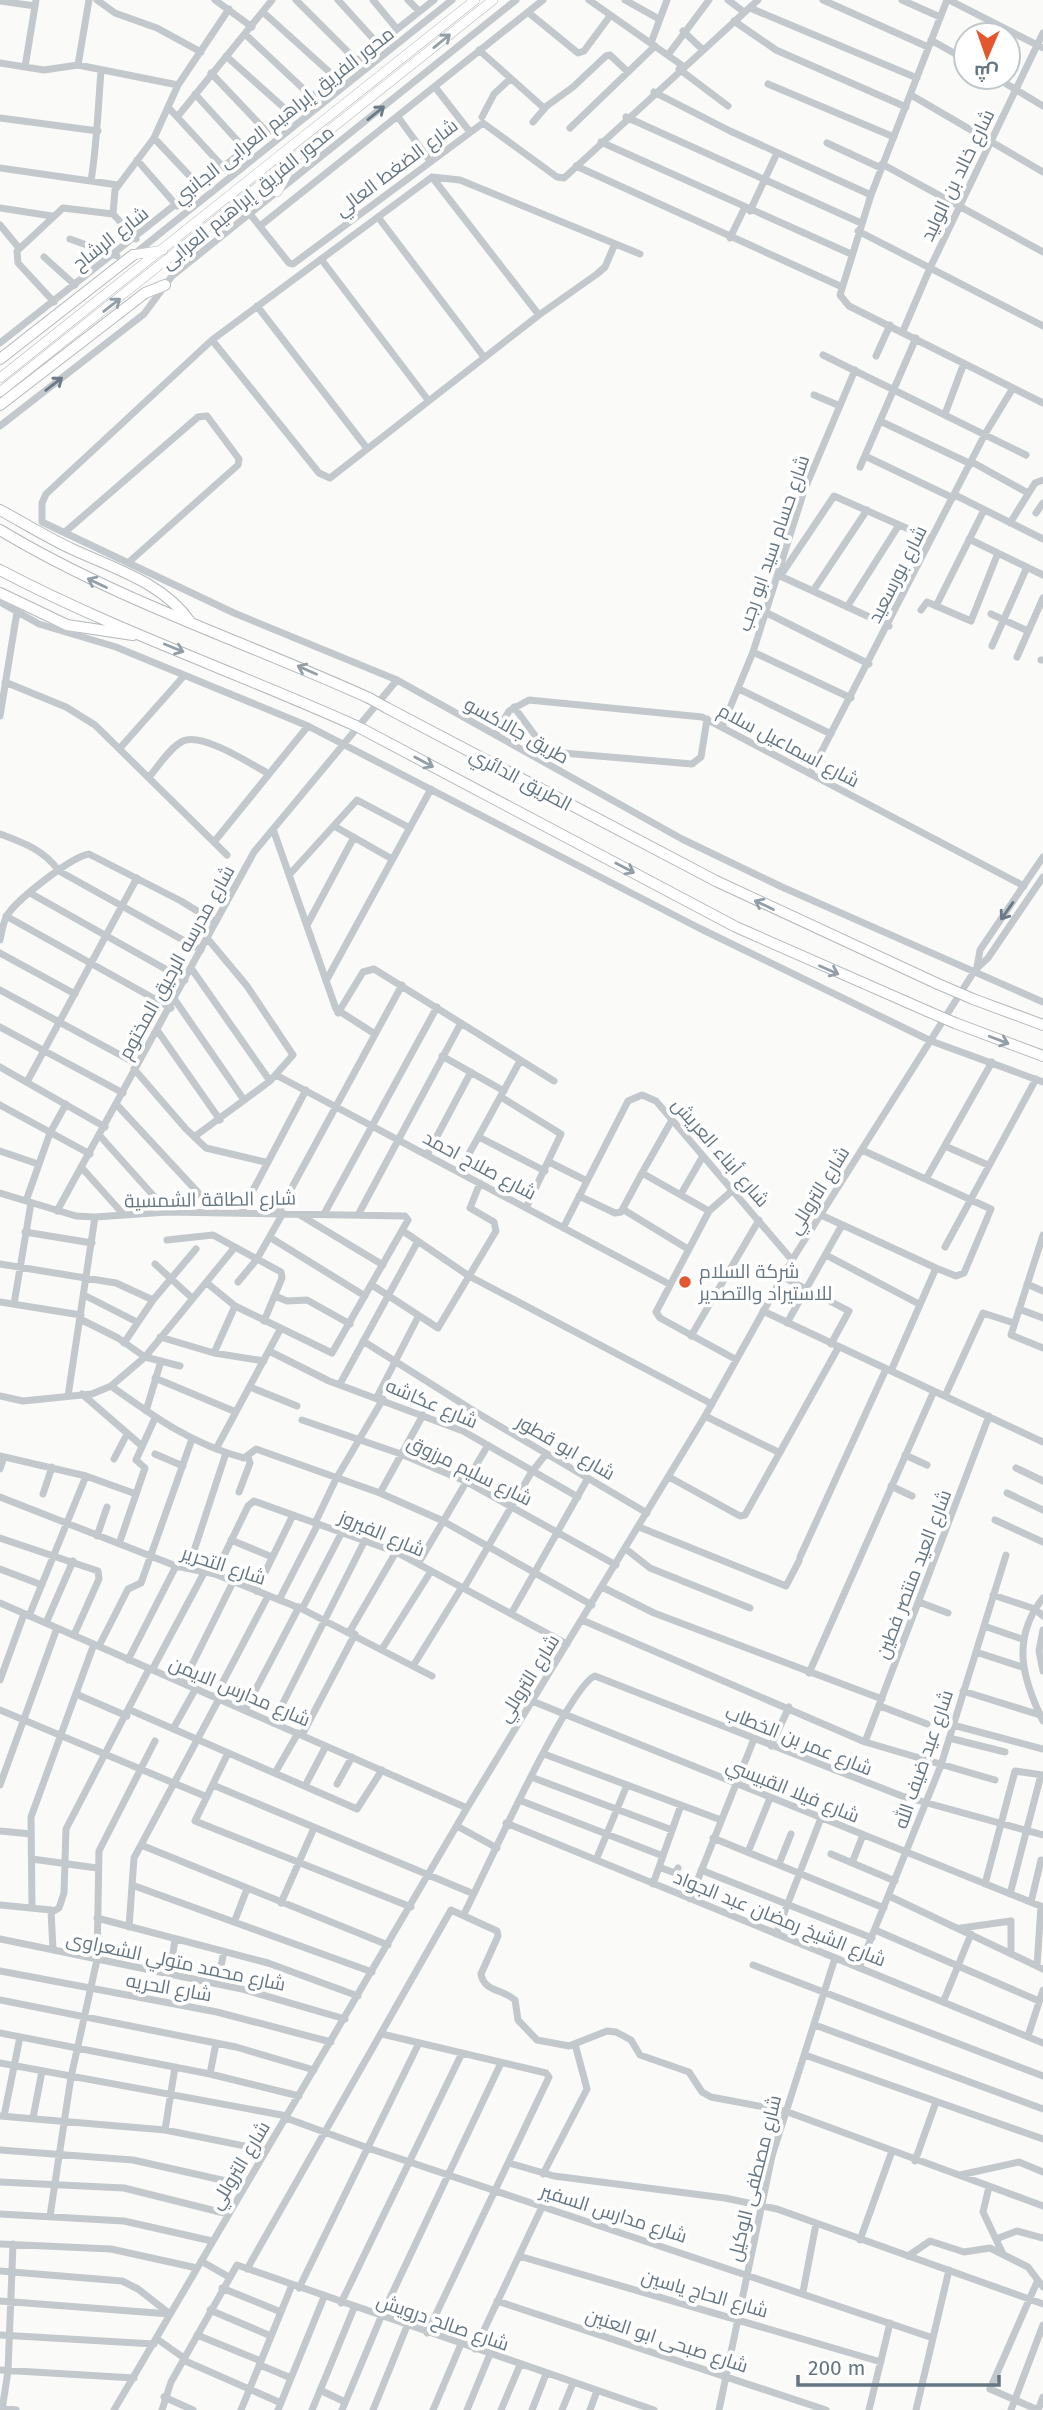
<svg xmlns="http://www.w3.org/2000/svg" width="1043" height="2410" font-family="'Fira Sans',Cairo,sans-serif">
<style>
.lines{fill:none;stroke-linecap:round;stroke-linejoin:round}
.major-casing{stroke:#b5babe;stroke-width:10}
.highway-casing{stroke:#b4b9bd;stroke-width:12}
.minor{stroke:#c3c8cc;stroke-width:7}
.major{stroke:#fff;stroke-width:9}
.highway{stroke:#fff;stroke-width:10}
.highway-bridge-casing{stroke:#b4b9bd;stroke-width:12;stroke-linecap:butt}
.highway-bridge{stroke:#fff;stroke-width:10}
.oneway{stroke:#939fa8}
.oneway2{stroke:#6a7a87}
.poi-dot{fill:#e4572e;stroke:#fff;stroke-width:2.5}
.labels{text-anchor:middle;stroke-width:7;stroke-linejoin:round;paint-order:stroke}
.street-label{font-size:19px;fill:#657683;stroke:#fff}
.poi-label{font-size:19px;fill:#657683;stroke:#fff;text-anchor:start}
</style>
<rect width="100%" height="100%" fill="#fafaf8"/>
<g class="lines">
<g class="major-casing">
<path id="major" d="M277 192 293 163
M133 255 163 250
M0 378 475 0
M0 392 493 0"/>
</g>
<g class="highway-casing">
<path id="highway" d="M0 359 133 255
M0 405 145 293 165 285
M0 510C24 523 48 538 72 549 115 569 164 583 191 623
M0 530C116 600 246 642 369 698
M0 570C114 630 236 672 354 725
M0 593 67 625 133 635
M387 708 716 881 938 984
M364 730 736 927 927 1011
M973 999 1043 1025
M955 1023 1043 1056"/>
</g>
<path class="minor" d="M97 0 115 13 157 28 201 52
M215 0 252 27
M296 0 357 61
M338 0 378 44
M373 0 397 29
M408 0 419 11
M589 0 683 66
M625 0 659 19
M728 0 744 12
M823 0 928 47
M902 0 940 17
M947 0 871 195 840 295 849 306 1043 403
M949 0 1043 48
M0 1 35 6
M750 8 917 78
M263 12 336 78
M529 13 578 53 584 51 610 16
M734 21 776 50 906 107
M683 31 702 49
M245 34 312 97
M931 40 966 60
M651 43 667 0
M479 50 544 108 573 87 606 56 610 55 628 72
M668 55 709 0
M226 56 291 114
M0 63 44 70 78 65 178 85
M78 65 89 0
M25 67 36 0
M679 69 728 106
M211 73 268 133
M995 77 1043 106
M768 84 894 137
M435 87 470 132
M654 92 730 131 871 195
M195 94 246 150
M911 95 1043 172
M168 107 224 168
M178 116 272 0
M398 117 430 161
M482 117 494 94 510 79
M626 117 861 223
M0 118 98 131
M533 122 545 108
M570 128 655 46
M154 138 200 187
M601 142 851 254
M827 143 881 168
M137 160 177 206
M882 164 1043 252
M576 166 840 286
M0 168 118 185
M432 177 539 315
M91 181C97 144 98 108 101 71
M0 208 52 216
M750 211 777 153
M250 214 289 263 293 264 483 123 557 177 564 178 758 0
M378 217 484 357
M0 225 19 248
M260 226 543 0
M858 231 1043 326
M730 238 744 209
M70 239 117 256
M136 239 113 214 115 190 154 138 178 85 229 9
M640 254 460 180 432 177 212 340 46 494 42 503V522L234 613 397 680 682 839 782 887 1043 1002
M133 255 452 0
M44 257 75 285
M321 259 428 400
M54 302 18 263 17 251 63 208 113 214
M257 306 366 447
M903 331 930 268 1043 33
M212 340 319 473 330 478 539 315 597 274 605 267 614 246
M0 343 434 0
M823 355 1026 455
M876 356 890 325
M814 395 840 406
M945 414 964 363
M880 421 971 464
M0 426 144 314 172 276 516 0
M865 456 953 498
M972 462 1028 493
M860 467 916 338
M955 495 1043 539
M1036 513 1043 503
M1010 523 1035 483 1043 480
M65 532 198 417 207 416 239 459 238 465 129 562
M969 539 1043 575
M778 575 889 626
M781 575 834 496 931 539
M813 591 867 510
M0 602 39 624 116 647 308 726 699 928 931 1041 1043 1082
M936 606 984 510
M847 607 899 525
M921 610 927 602 971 621 998 553
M765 612 869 664
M991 614 1028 631
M992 646 1027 567
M753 652 851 698
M1017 657 1043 598
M1041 660H1043
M5 682 66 707 95 725 227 855
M739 689 831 734
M514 707 542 745 551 752 692 764 701 757 707 719
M0 716 17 612
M722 727 753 652 804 491 855 370
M495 735 509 711 529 700 702 717 1024 886
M120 748 183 677
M810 774 985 434 1013 388
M149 777C158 767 170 747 183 741 202 732 251 764 269 774
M334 826 392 859
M273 829 336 1009 375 1034
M0 834C24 843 44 850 59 871L201 950
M214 842 308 726
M290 874 357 800 410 828
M30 893 185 980
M6 916 171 1008
M307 925 354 837
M0 940C2 931 3 921 8 914 19 898 71 857 89 854L181 901 215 922
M0 953 75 994
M977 967 980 950 1043 857
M191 968 270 1081
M326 981 431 789
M0 990 137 1064
M175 1000 244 1100
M338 1013 363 972 374 969 554 1081
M0 1027 123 1093
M157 1030 220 1120
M442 1056 504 1091
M0 1067 105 1127
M134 1069 186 1129 206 1148 265 1162
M276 1075 669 1284
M27 1082 137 878
M501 1097 561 1134 526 1208
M0 1105 90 1154
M117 1105 217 1213
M100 1136 168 1212
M194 1137 270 1081 293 1055 247 986 207 938
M479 1137 545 1171
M945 1146 988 1165
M0 1151 38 1164
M427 1155 471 1072
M549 1162 587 1181
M82 1168 124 1215
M459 1172 520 1061
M642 1173 672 1120
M926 1179 992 1062
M733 1190 709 1211 656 1312 660 1318 735 1359
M0 1193 76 1216 95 1217 168 1212 405 1216 408 1220 332 1353 235 1306 207 1283
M681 1194 703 1156
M579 1196 615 1213 621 1212 642 1173 709 1211
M26 1201 50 1133 66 1104
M624 1210 688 1249
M57 1211 254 852 397 680
M241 1213 306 1090
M278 1213 402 985
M324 1214 437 1007
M300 1215 383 1265
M358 1215 461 1023
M821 1215 936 1268 956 1276 964 1273 991 1209 862 1150
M563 1228 628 1101 642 1095 656 1101 792 1260
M403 1231 469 1276 712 1404
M25 1232 92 1243
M1043 1235 1011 1335 1043 1348
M271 1238 365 1296
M167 1240 213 1235 281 1272 282 1278 264 1321
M945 1247 1036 1079
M826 1255 919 1304
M0 1264 116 1283 153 1300
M155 1264 192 1298
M783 1277 849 1311 831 1344
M238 1282 257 1259 283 1213
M1027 1284 1043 1291
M372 1285 438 1328 496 1231 494 1222 470 1208 480 1183
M84 1295 137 1322
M275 1296 287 1301 307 1300 350 1324
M0 1302 81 1315
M14 1304 31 1203
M1019 1309 1043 1318
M763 1311 1043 1442
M80 1319 118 1338 145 1357 180 1366
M787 1323 842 1225
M691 1336 759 1220
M160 1337 214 1353 264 1361
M363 1341 474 1411 647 1513
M124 1343 153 1300 196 1249
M269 1351 329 1381 463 1431 578 1497
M214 1353 235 1306
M891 1371 936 1268
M155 1378 236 1412
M340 1384 418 1241
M111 1386C153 1416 193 1445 244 1458L256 1449 380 1493 441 1520 592 1605
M250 1387 297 1406
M82 1394 142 1446
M0 1396 23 1401 92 1394 111 1386 145 1357 235 1247
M68 1396 95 1217
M945 1396 983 1313 1014 1323
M377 1397 418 1317
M146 1411 161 1361
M705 1416 778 1452
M302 1420 401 1454 465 1481 616 1565
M463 1431 474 1411
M216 1449 281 1328
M155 1454 183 1466
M905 1455 927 1465
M0 1456 86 1476 136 1494
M114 1459 127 1434
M1016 1468 1043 1481
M0 1469 4 1457
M669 1477 740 1516 745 1515 838 1348
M891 1486 912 1496
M239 1492 250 1463 248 1457
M380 1493 423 1415
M1007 1493 1043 1510
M43 1494 52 1467
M0 1497 176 1566 215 1574 302 1609 432 1676
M995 1520 1043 1542
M315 1523 336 1479 383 1399
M639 1527 786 1586 799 1561
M97 1536 107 1507
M0 1538 98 1571 99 1579 74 1635
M231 1540 272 1557
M119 1544 145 1468 136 1460 155 1418
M626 1549 650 1568 750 1608
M800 1557 886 1369
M418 1564 488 1445
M189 1566 226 1453
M0 1569 42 1585
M215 1574 248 1506 254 1501 396 1552 567 1644
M602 1587 654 1613 882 1699
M464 1588 531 1473 546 1454
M256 1591 293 1515
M993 1595 1035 1609 1043 1616
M1043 1598C1011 1639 1022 1678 1043 1721
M279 1600 318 1524
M919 1602 948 1613
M0 1603 467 1808
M302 1609 342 1532
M511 1614 588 1478
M29 1616 86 1476
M582 1620 865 1742 995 1780
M46 1623 73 1561
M984 1626 1022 1639
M1043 1630 1039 1651 1043 1671
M350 1631 396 1552
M99 1646 128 1589 141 1583 192 1439
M382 1649 431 1571
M976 1652 1022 1667
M128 1660 176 1566
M413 1666 462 1587
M152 1670 205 1571
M809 1673 934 1391
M0 1680 24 1614
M183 1683 233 1582
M963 1691 1040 1715
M76 1694 127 1716
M215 1697 268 1596
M532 1701 1043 1907
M880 1706 927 1724
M0 1710 207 1797
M130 1710 357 1809 382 1770
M245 1710 299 1607
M273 1723 365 1540
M953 1725 1043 1749
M173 1729 196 1688
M302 1735 355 1634
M949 1738 1005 1752
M865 1742 989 1416
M771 1746 789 1707
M228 1753 195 1821 411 1907
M544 1754 721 1820
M275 1773 298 1733
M531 1777 672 1830
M337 1784 352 1757
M0 1785 57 1628
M213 1785 474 1894
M305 1786 326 1746
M519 1800 663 1856
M506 1823 1043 2043
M457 1826 497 1848
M0 1831 31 1834
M713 1838 884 1908
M141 1845 388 1945
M748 1852 770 1798
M831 1854 895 1881
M32 1859 97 1868
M596 1860 627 1785
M852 1863 863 1835
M779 1864 791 1834
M659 1867 675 1873 678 1868
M701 1870 872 1938
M653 1884 681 1805
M985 1884 1015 1771 1043 1775
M132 1885 372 1972
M1010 1894 1041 1775
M889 1896 1043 1969
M690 1899 754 1739
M1031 1902 1041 1860
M281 1903 314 1828
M0 1905 51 1910 53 1950
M32 1907 31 1817 94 1644
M52 1912 59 1908 64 1893 66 1829 149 1669
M464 1914C482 1879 569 1685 595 1676L902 1796 1043 1835
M97 1918 268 1963 358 1996
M235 1920 247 1889
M129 1927 134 1858 219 1699
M961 1928 1011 1921V1954
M875 1930 1039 2001
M776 1934 821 1818
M0 1939 242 1989 345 2019
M753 1965 1043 2076
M1037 1966 1041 1906
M859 1968 941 1765 1006 1555
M0 1971 217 2012 331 2042
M170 1974 175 1939
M217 1984 224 1952
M0 2000 236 2047 314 2070
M944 2000 971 1934
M815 2025 1043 2109
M0 2033 210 2074 299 2096
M382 2034 546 2073 549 2077 427 2333
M1028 2036 1043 1990
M805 2055 1043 2139
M0 2063 287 2116
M210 2074 216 2043
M0 2116 165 2130 265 2150
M4 2116 20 2037
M33 2118 42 2071
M286 2118 368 2148 933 2338
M165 2130 175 2067
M0 2150 133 2160 244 2185
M915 2161 936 2102
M509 2163 554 2176 725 2198 777 2209 1043 2304
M543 2174 587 2089 575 2044
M960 2175 1019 2162 1043 2172
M0 2182 124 2188 228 2214
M989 2187 983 2212 1003 2254
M0 2214 124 2221 212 2241
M50 2216 71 2077 97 1960 99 1851 155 1741
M996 2239 1017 2231 1043 2238
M860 2240 892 2151
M0 2244 111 2249 197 2268
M519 2256 881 2362
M908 2256 930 2241 964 2252 990 2248 1028 2267 1043 2287
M201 2261 229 2277
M247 2269 451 1910 497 1931 498 1936 481 1974C484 1992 503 1989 515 2000L518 2020 537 2040 569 2046 607 2031 616 2032 631 2040 640 2055 689 2072 702 2092 711 2097 785 2111 1043 2206
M0 2271 122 2281 138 2289 170 2314
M1037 2282 990 2389 1038 2410 1043 2397
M222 2288 281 2312
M299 2288 419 2043
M803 2292 816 2224
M0 2301 170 2314
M497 2301 826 2410
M341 2303 462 2053
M210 2310 271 2336
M0 2335 154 2344
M197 2335 261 2361
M157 2339 184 2358
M475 2349 543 2205
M183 2360 281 2403
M260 2365 291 2378
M0 2370 134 2378
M320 2390 345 2402
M164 2397 193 2410
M2 2408 16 2410
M2 2410 8 2371 13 2244
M114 2410 467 1808 705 1416 792 1260 975 970 988 958 1043 877
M162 2410 171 2382 237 2265 654 2410
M241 2410 292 2285
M278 2410 324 2297
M312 2410 354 2308
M342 2410 381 2317 501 2063
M373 2410 407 2326
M433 2410 461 2344
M467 2410 490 2354
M501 2410 520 2365
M532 2410 546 2374
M562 2410 573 2383
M590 2410 597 2391
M719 2410 772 2156 835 1958
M869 2410 890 2323
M916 2410 949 2270
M1011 2410 1043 2325"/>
<use href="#major" class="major"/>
<use href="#highway" class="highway"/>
<g class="highway-bridge-casing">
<path id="highway-bridge" d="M369 698 387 708
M354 725 364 730
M938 984 973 999
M927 1011 955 1023"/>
</g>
<use href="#highway-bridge" class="highway-bridge"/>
</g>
<defs><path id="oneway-shaft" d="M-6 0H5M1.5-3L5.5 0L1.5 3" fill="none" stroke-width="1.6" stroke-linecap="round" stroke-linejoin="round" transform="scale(1.75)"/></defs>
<g class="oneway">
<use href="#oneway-shaft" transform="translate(442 41) rotate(-39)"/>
<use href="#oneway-shaft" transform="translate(112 305) rotate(-38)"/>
<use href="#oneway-shaft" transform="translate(97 583) rotate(-154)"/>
<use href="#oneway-shaft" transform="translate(174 648) rotate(22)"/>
<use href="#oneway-shaft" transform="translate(307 670) rotate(-156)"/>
<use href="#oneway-shaft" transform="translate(424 762) rotate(28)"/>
<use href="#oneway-shaft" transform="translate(625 868) rotate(28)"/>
<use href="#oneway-shaft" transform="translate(764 905) rotate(-154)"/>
<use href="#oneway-shaft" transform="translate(829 970) rotate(24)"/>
<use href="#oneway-shaft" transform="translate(999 1040) rotate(21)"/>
</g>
<g class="oneway2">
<use href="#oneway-shaft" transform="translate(376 113) rotate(-39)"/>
<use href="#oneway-shaft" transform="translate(54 384) rotate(-38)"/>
<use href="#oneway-shaft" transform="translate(1007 911) rotate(125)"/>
</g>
<circle class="poi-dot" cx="685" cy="1282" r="7"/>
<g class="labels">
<g class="street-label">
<text transform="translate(283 115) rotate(-38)" y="7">محور الفريق إبراهيم العرابى الجانبي</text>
<text transform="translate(396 167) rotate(-37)" y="7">شارع الضغط العالي</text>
<text transform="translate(957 175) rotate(-64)" y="7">شارع خالد بن الوليد</text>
<text transform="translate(247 197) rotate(-39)" y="7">محور الفريق إبراهيم العرابى</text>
<text transform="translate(110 238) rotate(-38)" y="7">شارع الرشاح</text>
<text transform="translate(773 543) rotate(-71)" y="7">شارع حسام سيد ابو رجب</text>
<text transform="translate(897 574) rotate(-63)" y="7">شارع بورسعيد</text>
<text transform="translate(517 730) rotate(29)" y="7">طريق جالاكسو</text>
<text transform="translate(789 745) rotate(28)" y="7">شارع اسماعيل سلام</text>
<text transform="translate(521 779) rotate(28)" y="7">الطريق الدائري</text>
<text transform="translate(176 962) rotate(-61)" y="7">شارع مدرسه الرحيق المختوم</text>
<text transform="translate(721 1152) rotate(49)" y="7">شارع أبناء العريش</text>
<text transform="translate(480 1165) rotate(28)" y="7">شارع صلاح احمد</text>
<text transform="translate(818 1190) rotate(-58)" y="7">شارع التروللي</text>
<text transform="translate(210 1199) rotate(-1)" y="7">شارع الطاقة الشمسية</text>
<text transform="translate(432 1403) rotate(23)" y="7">شارع عكاشه</text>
<text transform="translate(566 1447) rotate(30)" y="7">شارع ابو قطور</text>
<text transform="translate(470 1470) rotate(26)" y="7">شارع سليم مرزوق</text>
<text transform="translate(382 1533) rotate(23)" y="7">شارع الفيروز</text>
<text transform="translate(224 1565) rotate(18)" y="7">شارع التحرير</text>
<text transform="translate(913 1574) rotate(-69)" y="7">شارع العيد منتصر فطين</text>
<text transform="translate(528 1678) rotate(-58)" y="7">شارع التروللي</text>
<text transform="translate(240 1691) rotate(23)" y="7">شارع مدارس الايمن</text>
<text transform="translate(799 1740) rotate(22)" y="7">شارع عمر بن الخطاب</text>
<text transform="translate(923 1759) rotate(-71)" y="7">شارع عيد ضيف الله</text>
<text transform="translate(793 1790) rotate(22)" y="7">شارع فيلا القبيسي</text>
<text transform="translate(780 1918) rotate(22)" y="7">شارع الشيخ رمضان عبد الجواد</text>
<text transform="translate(176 1961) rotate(12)" y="7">شارع محمد متولي الشعراوى</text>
<text transform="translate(169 1987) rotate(10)" y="7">شارع الحريه</text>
<text transform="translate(239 2165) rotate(-59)" y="7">شارع التروللي</text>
<text transform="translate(754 2178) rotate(-76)" y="7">شارع مصطفى الوكيل</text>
<text transform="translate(614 2213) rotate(18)" y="7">شارع مدارس السفير</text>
<text transform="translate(705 2293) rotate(16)" y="7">شارع الحاج ياسين</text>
<text transform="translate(443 2322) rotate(19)" y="7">شارع صالح درويش</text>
<text transform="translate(667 2340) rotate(18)" y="7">شارع صبحى ابو العنين</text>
</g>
<g class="poi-label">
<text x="699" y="1278">شركة السلام<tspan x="699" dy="22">للاستيراد والتصدير</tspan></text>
</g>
</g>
<g transform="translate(987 56) rotate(182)"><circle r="33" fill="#ffffff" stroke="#c1c8cd" stroke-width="2"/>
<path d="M0-5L12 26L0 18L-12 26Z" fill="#e4572e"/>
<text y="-10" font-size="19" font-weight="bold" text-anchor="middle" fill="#657683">ش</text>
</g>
<path d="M798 2375v10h201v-10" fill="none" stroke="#657683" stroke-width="3.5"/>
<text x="808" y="2375" font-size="21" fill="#657683" stroke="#ffffff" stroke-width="5" paint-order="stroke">200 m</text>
</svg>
